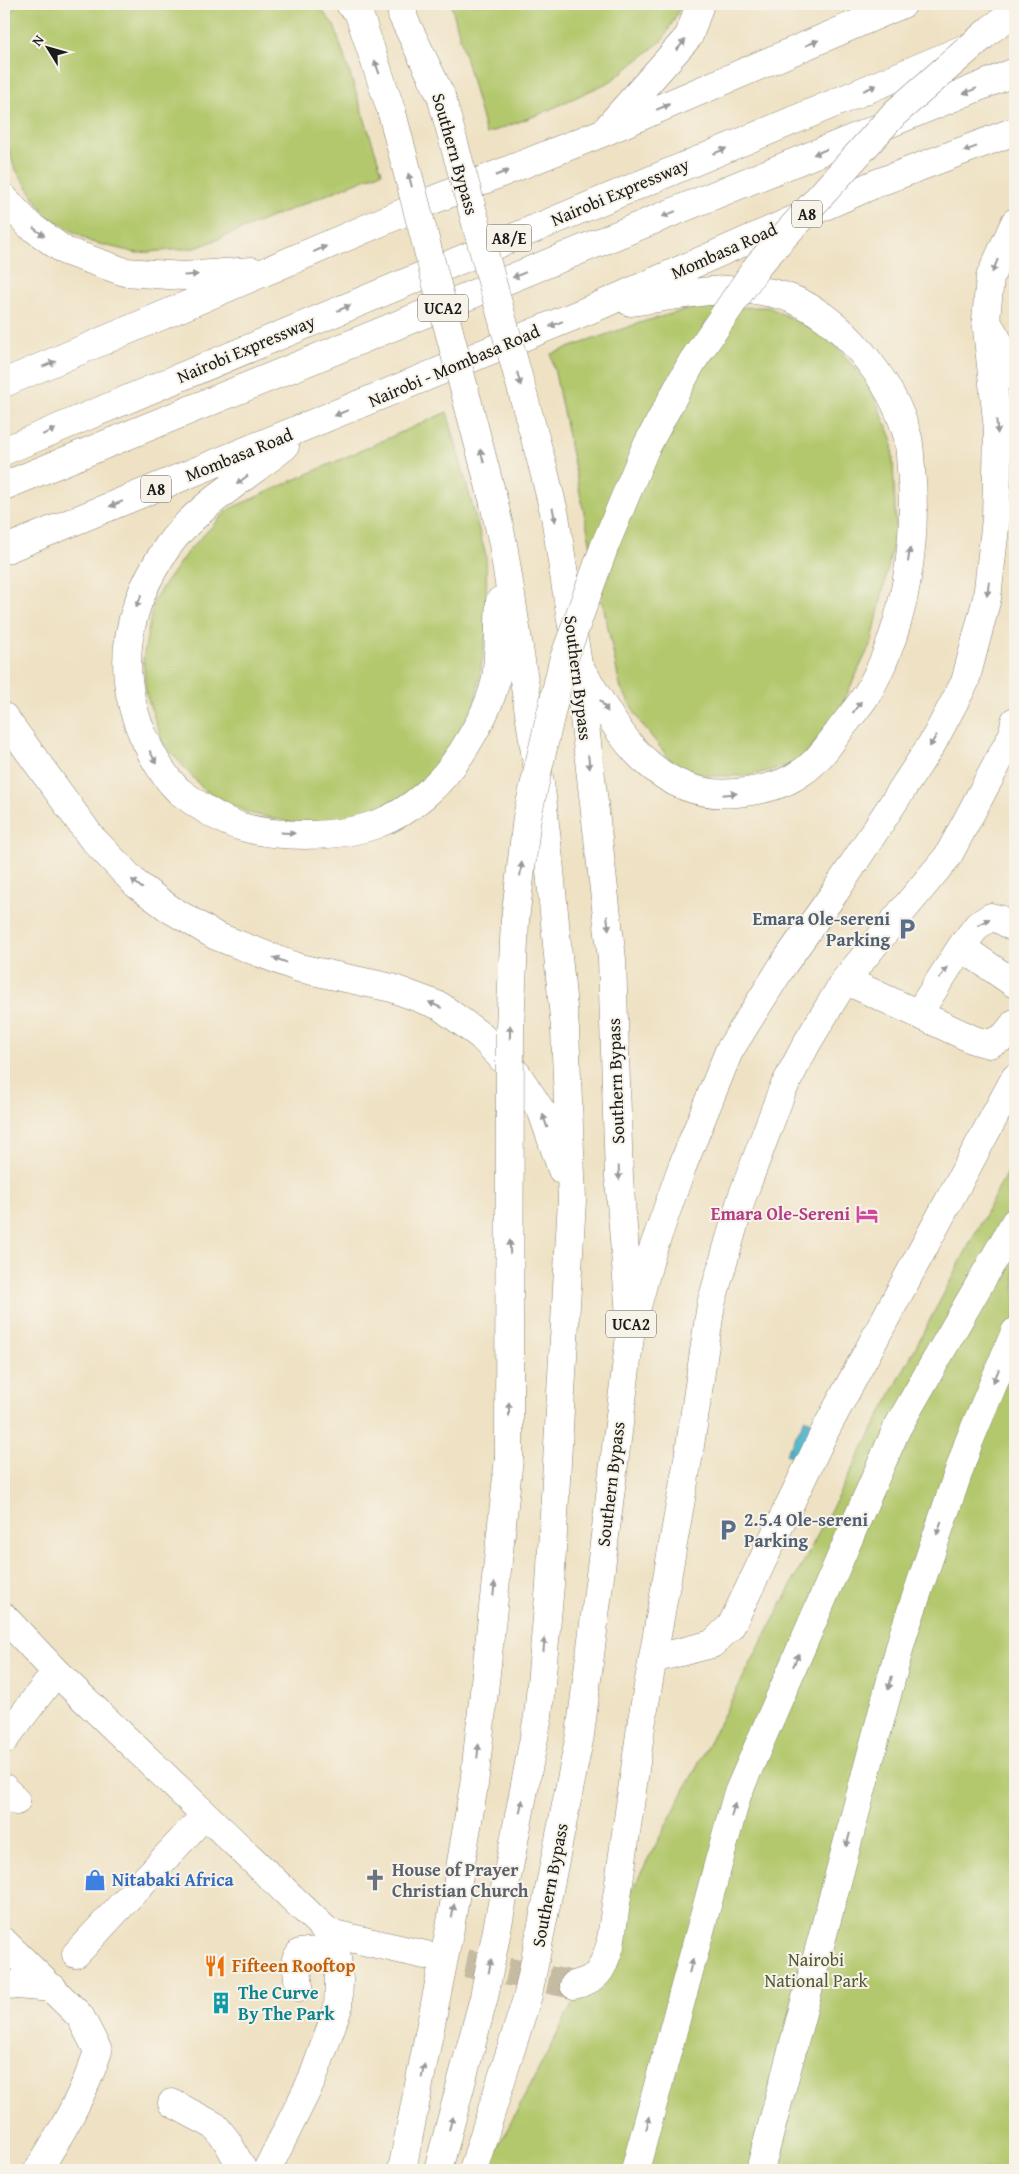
<svg xmlns="http://www.w3.org/2000/svg" width="1019" height="2174" font-family="'Gentium Book Plus',serif">
<style>
.green{fill:#b3c86d;stroke:#687244}
.water{fill:#4cb3cb;stroke:#346874}
.lines{fill:none;stroke-linecap:round;stroke-linejoin:round}
.minor-tunnel{stroke:#c5baa2;stroke-width:28;stroke-dasharray:28 14;stroke-linecap:butt}
.minor-casing{stroke:#867f70;stroke-width:29}
.major-casing{stroke:#867f70;stroke-width:29}
.highway-casing{stroke:#867f70;stroke-width:29}
.minor{stroke:#fff;stroke-width:28}
.major{stroke:#fff;stroke-width:28}
.highway{stroke:#fff;stroke-width:28}
.highway-bridge-casing{stroke:#867f70;stroke-width:29;stroke-linecap:butt}
.highway-bridge{stroke:#fff;stroke-width:28}
.oneway{fill:#999}
.labels{text-anchor:middle;stroke-width:4;stroke-linejoin:round;paint-order:stroke}
.shield{fill:#f7f3e8;stroke:#5e5c59;stroke-width:1}
.shield-label{font-size:16px;font-weight:bold;fill:#1c1c1c}
.street-label{font-size:18px;fill:#1c1c1c;stroke:#f7f3e8}
.service-label{font-size:18px;font-weight:bold;fill:#4e5e75;stroke:#f7f3e8;text-anchor:end}
.hotel-label{font-size:18px;font-weight:bold;fill:#b23c85;stroke:#f7f3e8;text-anchor:end}
.worship-label{font-size:18px;font-weight:bold;fill:#5b616d;stroke:#f7f3e8;text-anchor:start}
.shop-label{font-size:18px;font-weight:bold;fill:#366cbe;stroke:#f7f3e8;text-anchor:start}
.park-label{font-size:18px;fill:#515838;stroke:#f7f3e8}
.food-label{font-size:18px;font-weight:bold;fill:#c56008;stroke:#f7f3e8;text-anchor:start}
.culture-label{font-size:18px;font-weight:bold;fill:#0d838f;stroke:#f7f3e8;text-anchor:start}
</style>
<rect width="100%" height="100%" fill="#f7f3e8"/>
<filter id="ink" filterUnits="userSpaceOnUse"><feTurbulence type="fractalNoise" baseFrequency=".02" numOctaves="2"/><feDisplacementMap in="SourceGraphic" scale="10" xChannelSelector="R" yChannelSelector="G"/><feConvolveMatrix kernelMatrix="1 2 1 2 8 2 1 2 1" color-interpolation-filters="sRGB"/></filter>
<filter id="wash" filterUnits="userSpaceOnUse"><feTurbulence type="fractalNoise" baseFrequency=".0096" numOctaves="4" result="noise"/><feDisplacementMap in="SourceGraphic" scale="20" xChannelSelector="R" yChannelSelector="G"/><feGaussianBlur stdDeviation="1.12" result="paint"/><feColorMatrix in="noise" values="0 0 0 0 0 0 0 0 0 0 0 0 0 0 0 0 0 1.4 0 .05"/><feComposite in="paint" operator="in"/></filter>
<g filter="url(#wash)">
<rect width="100%" height="100%" fill="#efe2c4"/>
<path class="green" d="M16 4H317L334 25 382 172 196 248 137 253 91 242 47 216 14 167 4 132V25Z
M451 4H682L663 40 611 81 540 114 486 134Z
M769 307 829 338 868 383 892 438 896 531 872 641 838 713 800 762 750 776H707L672 762 640 722 620 686 551 354 645 321 693 308Z
M447 412 486 556 487 631 473 717 441 770 398 802 337 822 294 823 248 813 204 790 163 743 146 694 143 659 154 599 188 551 229 509Z
M1015 1157V2170H486Z"/>
<path class="water" d="M805 1419 815 1424 796 1459 786 1454Z"/>
</g>
<g filter="url(#ink)">
<g class="lines">
<path class="minor-tunnel" d="M425 1955 574 1985"/>
<g class="minor-casing">
<path id="minor" d="M986 320 1010 361 1015 377
M961 947 978 925 991 917 999 919 1015 928
M845 980 974 1040 989 1044 1004 1037 1015 1023
M918 1014 961 947 1015 984
M4 1617 56 1672 329 1933 425 1955
M653 1659 712 1644 731 1626 827 1427 1015 1078
M4 1740 56 1672
M4 1788 16 1801
M4 1942 80 2016 98 2051C84 2094 62 2132 38 2170
M76 1954 204 1816
M4 1984 53 1988
M574 1985C601 1978 601 1970 610 1946L642 1720 688 1459 711 1304 742 1197 782 1091 807 1043 845 980 948 856 1013 734 1015 721
M299 1987 296 1959 300 1953 334 1949
M172 2103 215 2126 227 2141 243 2170
M267 2170 312 2080 338 2008 339 1980 337 1958 329 1933"/>
</g>
<g class="major-casing">
<path id="major" d="M635 2170 737 1795 897 1428 1015 1222
M760 2170 903 1635 968 1444 1015 1332"/>
</g>
<g class="highway-casing">
<path id="highway" d="M350 4 358 11 392 113
M405 4 402 15 441 96
M610 125 689 36 700 4
M4 198 29 225 65 251 125 272 183 276 252 271
M4 383 433 200 602 133 903 4
M285 446C249 475 195 508 168 546 125 608 113 673 146 742 154 759 165 778 179 791 194 803 223 822 242 827 281 838 339 838 377 824 412 811 442 783 462 752 475 731 489 708 495 683 500 660 498 625 500 601
M4 451 966 48
M4 486 1015 72
M4 550 601 305 877 183 1015 131
M582 671C602 702 620 740 649 764 674 786 704 796 736 793 759 791 783 786 802 772 818 762 831 742 842 727 852 714 864 701 871 687 906 622 918 540 911 468 910 458 910 447 908 438 893 381 841 315 784 296 738 281 677 296 630 302
M4 717 91 837 136 884 170 909 216 936 299 968 392 988 440 1006 481 1036 517 1074 542 1112 562 1170
M636 1310 652 1252 682 1167 729 1051 783 965 835 892 933 742 965 682 987 598 996 519 998 429 986 320 990 277 1015 222
M402 2170 450 1928 474 1785 509 1458
M438 2170 484 1997 538 1717 550 1585 572 1200 565 1029 549 860 542 797 503 544 494 503
M473 2170 528 1995 580 1735 631 1328 619 1177 612 959 578 665 555 516 543 467"/>
</g>
<use href="#minor" class="minor"/>
<use href="#major" class="major"/>
<use href="#highway" class="highway"/>
<g class="highway-bridge-casing">
<path id="highway-bridge" d="M441 96 543 467
M392 113 494 503
M509 1458 510 1028 515 920 527 817 563 661 605 545 645 449 692 362 759 264 895 113 991 29 1015 12"/>
</g>
<use href="#highway-bridge" class="highway-bridge"/>
</g>
<defs><path id="oneway-solid" d="M-6-.8H1V-3.2L6.5 0L1 3.2V.8H-6Z" transform="scale(1.25)"/></defs>
<g class="oneway">
<use href="#oneway-solid" transform="translate(812 43) rotate(-23)"/>
<use href="#oneway-solid" transform="translate(681 45) rotate(-49)"/>
<use href="#oneway-solid" transform="translate(377 67) rotate(-109)"/>
<use href="#oneway-solid" transform="translate(870 88) rotate(-23)"/>
<use href="#oneway-solid" transform="translate(970 91) rotate(158)"/>
<use href="#oneway-solid" transform="translate(663 107) rotate(-23)"/>
<use href="#oneway-solid" transform="translate(970 149) rotate(160)"/>
<use href="#oneway-solid" transform="translate(720 151) rotate(-23)"/>
<use href="#oneway-solid" transform="translate(820 152) rotate(158)"/>
<use href="#oneway-solid" transform="translate(502 173) rotate(-22)"/>
<use href="#oneway-solid" transform="translate(410 180) rotate(-105)"/>
<use href="#oneway-solid" transform="translate(669 214) rotate(158)"/>
<use href="#oneway-solid" transform="translate(39 232) rotate(36)"/>
<use href="#oneway-solid" transform="translate(320 249) rotate(-24)"/>
<use href="#oneway-solid" transform="translate(995 266) rotate(113)"/>
<use href="#oneway-solid" transform="translate(191 275) rotate(-4)"/>
<use href="#oneway-solid" transform="translate(519 275) rotate(158)"/>
<use href="#oneway-solid" transform="translate(344 308) rotate(-23)"/>
<use href="#oneway-solid" transform="translate(556 324) rotate(157)"/>
<use href="#oneway-solid" transform="translate(49 364) rotate(-23)"/>
<use href="#oneway-solid" transform="translate(519 379) rotate(75)"/>
<use href="#oneway-solid" transform="translate(341 413) rotate(157)"/>
<use href="#oneway-solid" transform="translate(997 427) rotate(85)"/>
<use href="#oneway-solid" transform="translate(49 432) rotate(-23)"/>
<use href="#oneway-solid" transform="translate(482 456) rotate(-105)"/>
<use href="#oneway-solid" transform="translate(242 480) rotate(142)"/>
<use href="#oneway-solid" transform="translate(116 504) rotate(158)"/>
<use href="#oneway-solid" transform="translate(554 515) rotate(79)"/>
<use href="#oneway-solid" transform="translate(909 555) rotate(-82)"/>
<use href="#oneway-solid" transform="translate(988 589) rotate(97)"/>
<use href="#oneway-solid" transform="translate(139 601) rotate(112)"/>
<use href="#oneway-solid" transform="translate(604 706) rotate(57)"/>
<use href="#oneway-solid" transform="translate(857 707) rotate(-54)"/>
<use href="#oneway-solid" transform="translate(933 741) rotate(120)"/>
<use href="#oneway-solid" transform="translate(153 757) rotate(62)"/>
<use href="#oneway-solid" transform="translate(589 762) rotate(83)"/>
<use href="#oneway-solid" transform="translate(730 794) rotate(-5)"/>
<use href="#oneway-solid" transform="translate(288 833) rotate(4)"/>
<use href="#oneway-solid" transform="translate(521 869) rotate(-83)"/>
<use href="#oneway-solid" transform="translate(137 884) rotate(-140)"/>
<use href="#oneway-solid" transform="translate(984 922) rotate(-30)"/>
<use href="#oneway-solid" transform="translate(608 923) rotate(83)"/>
<use href="#oneway-solid" transform="translate(280 960) rotate(-159)"/>
<use href="#oneway-solid" transform="translate(943 973) rotate(-56)"/>
<use href="#oneway-solid" transform="translate(435 1005) rotate(-155)"/>
<use href="#oneway-solid" transform="translate(510 1032) rotate(-89)"/>
<use href="#oneway-solid" transform="translate(545 1121) rotate(-109)"/>
<use href="#oneway-solid" transform="translate(619 1173) rotate(87)"/>
<use href="#oneway-solid" transform="translate(510 1247) rotate(-91)"/>
<use href="#oneway-solid" transform="translate(996 1376) rotate(113)"/>
<use href="#oneway-solid" transform="translate(509 1409) rotate(-90)"/>
<use href="#oneway-solid" transform="translate(939 1528) rotate(109)"/>
<use href="#oneway-solid" transform="translate(494 1589) rotate(-84)"/>
<use href="#oneway-solid" transform="translate(544 1645) rotate(-85)"/>
<use href="#oneway-solid" transform="translate(796 1660) rotate(-66)"/>
<use href="#oneway-solid" transform="translate(890 1683) rotate(105)"/>
<use href="#oneway-solid" transform="translate(478 1751) rotate(-84)"/>
<use href="#oneway-solid" transform="translate(521 1806) rotate(-79)"/>
<use href="#oneway-solid" transform="translate(733 1810) rotate(-75)"/>
<use href="#oneway-solid" transform="translate(848 1840) rotate(105)"/>
<use href="#oneway-solid" transform="translate(453 1911) rotate(-80)"/>
<use href="#oneway-solid" transform="translate(490 1966) rotate(-79)"/>
<use href="#oneway-solid" transform="translate(691 1966) rotate(-75)"/>
<use href="#oneway-solid" transform="translate(423 2071) rotate(-79)"/>
<use href="#oneway-solid" transform="translate(451 2123) rotate(-75)"/>
<use href="#oneway-solid" transform="translate(648 2123) rotate(-75)"/>
</g>
</g>
<defs>
<g id="parking-bare" transform="scale(1.725)"><path d="M-3.5-5.5H1a3.5 3.5 0 0 1 0 7H-1V5.5H-3.5ZM-1-3.4V-.6H.8a1.4 1.4 0 0 0 0-2.8Z" fill="#5c6f8a" stroke="#f7f3e8" stroke-width="2.5" paint-order="stroke"/></g>
<g id="hotel-bare" transform="scale(1.725)"><path d="M-6-4.5h1.5V1H6V5H4.5V3h-9V5H-6ZM-4 0a1.8 1.8 0 1 1 3.6 0ZM.5 0V-2.5h3Q6-2.5 6 0Z" fill="#d1479c" stroke="#f7f3e8" stroke-width="2.5" paint-order="stroke"/></g>
<g id="shop-bare" transform="scale(1.725)"><path d="M-5-2.5h2.3a2.7 3.5 0 0 1 5.4 0H5L5.5 6h-11ZM-1.5-2.5h3a1.5 2.3 0 0 0-3 0Z" fill="#3f7fe0" stroke="#f7f3e8" stroke-width="2.5" paint-order="stroke"/></g>
<g id="church-bare" transform="scale(1.725)"><path d="M-1.2-6h2.4v3.5h3.3v2.4h-3.3V6h-2.4V-.1h-3.3v-2.4h3.3Z" fill="#6b7280" stroke="#f7f3e8" stroke-width="2.5" paint-order="stroke"/></g>
<g id="restaurant-bare" transform="scale(1.725)"><path d="M-5-6h1v4h1v-4h1v4h1v-4h1v5L-1.5 .5V6h-2V.5L-5-1ZM5-6V6H3V1.5H1.5Q1.5-4 5-6Z" fill="#e8710a" stroke="#f7f3e8" stroke-width="2.5" paint-order="stroke"/></g>
<g id="building-bare" transform="scale(1.725)"><path d="M-4-6H4V6H1V3H-1V6H-4ZM-2.5-4.3h1.7v1.8h-1.7ZM.8-4.3h1.7v1.8H.8ZM-2.5-1h1.7V.8h-1.7ZM.8-1h1.7V.8H.8Z" fill="#0f9aa8" stroke="#f7f3e8" stroke-width="2.5" paint-order="stroke"/></g>
</defs>
<g fill-rule="evenodd">
<use href="#parking-bare" x="907" y="929"/>
<use href="#hotel-bare" x="867" y="1214"/>
<use href="#parking-bare" x="728" y="1530"/>
<use href="#shop-bare" x="95" y="1880"/>
<use href="#church-bare" x="375" y="1880"/>
<use href="#restaurant-bare" x="215" y="1966"/>
<use href="#building-bare" x="221" y="2003"/>
</g>
<g class="labels">
<g class="shield">
<rect x="792" y="200.5" width="30" height="27" rx="4"/>
<rect x="486.5" y="224.5" width="45" height="27" rx="4"/>
<rect x="418" y="294.5" width="50" height="27" rx="4"/>
<rect x="141" y="475.5" width="30" height="27" rx="4"/>
<rect x="606" y="1310.5" width="50" height="27" rx="4"/>
</g>
<g class="shield-label">
<text x="807" y="220">A8</text>
<text x="509" y="244">A8/E</text>
<text x="443" y="314">UCA2</text>
<text x="156" y="495">A8</text>
<text x="631" y="1330">UCA2</text>
</g>
<g class="street-label">
<text transform="translate(455 154) rotate(74)" y="6">Southern Bypass</text>
<text transform="translate(620 192) rotate(-23)" y="6">Nairobi Expressway</text>
<text transform="translate(724 251) rotate(-24)" y="6">Mombasa Road</text>
<text transform="translate(246 349) rotate(-23)" y="6">Nairobi Expressway</text>
<text transform="translate(454 366) rotate(-23)" y="6">Nairobi - Mombasa Road</text>
<text transform="translate(239 455) rotate(-22)" y="6">Mombasa Road</text>
<text transform="translate(578 678) rotate(83)" y="6">Southern Bypass</text>
<text transform="translate(616 1081) rotate(-92)" y="6">Southern Bypass</text>
<text transform="translate(611 1484) rotate(-83)" y="6">Southern Bypass</text>
<text transform="translate(550 1885) rotate(-79)" y="6">Southern Bypass</text>
</g>
<g class="service-label">
<text x="890" y="925">Emara Ole-sereni<tspan x="890" dy="21">Parking</tspan></text>
<text x="744" y="1526" text-anchor="start">2.5.4 Ole-sereni<tspan x="744" dy="21">Parking</tspan></text>
</g>
<g class="hotel-label">
<text x="850" y="1220">Emara Ole-Sereni</text>
</g>
<g class="worship-label">
<text x="392" y="1876">House of Prayer<tspan x="392" dy="21">Christian Church</tspan></text>
</g>
<g class="shop-label">
<text x="112" y="1886">Nitabaki Africa</text>
</g>
<g class="park-label">
<text x="816" y="1966">Nairobi<tspan x="816" dy="21">National Park</tspan></text>
</g>
<g class="food-label">
<text x="232" y="1972">Fifteen Rooftop</text>
</g>
<g class="culture-label">
<text x="238" y="1999">The Curve<tspan x="238" dy="21">By The Park</tspan></text>
</g>
</g>
<rect width="1019" height="2174" fill="none" stroke="#f7f3e8" stroke-width="20"/>
<g transform="translate(48 48) rotate(307)" stroke="#f7f3e8" stroke-width="4" paint-order="stroke">
<path d="M0-4L9 19L0 12L-9 19Z" fill="#1c1c1c"/>
<text y="-8" font-size="14" font-weight="bold" text-anchor="middle" fill="#1c1c1c">N</text>
</g>
</svg>
